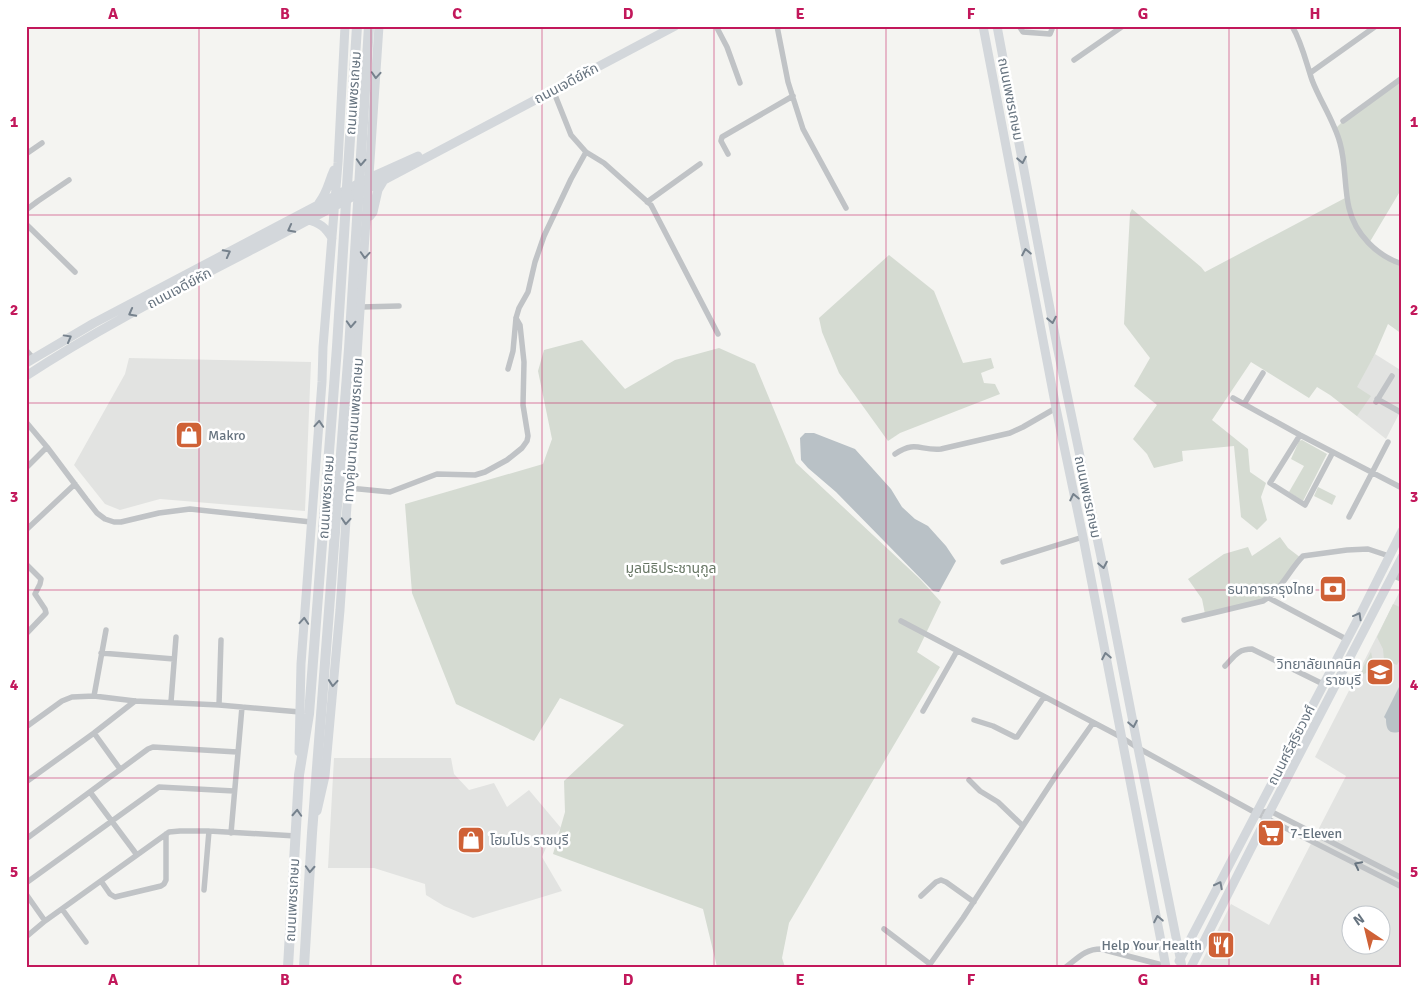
<svg xmlns="http://www.w3.org/2000/svg" width="1428" height="993" font-family="Signika,'Noto Sans Thai',sans-serif">
<style>
.built{fill:#e2e3e1;fill-rule:evenodd}
.green{fill:#d5dbd2}
.water{fill:#b9c1c6}
.lines{fill:none;stroke-linecap:round;stroke-linejoin:round}
.minor{stroke:#c0c3c6;stroke-width:5.5}
.tertiary{stroke:#c0c3c6;stroke-width:8}
.secondary{stroke:#d3d7db;stroke-width:9}
.trunk{stroke:#d3d7db;stroke-width:10}
.oneway{stroke:#76828d}
.oneway2{stroke:#66737f}
.grid{fill:none;stroke:#c2185b;stroke-width:1;stroke-opacity:0.55}
.labels{text-anchor:middle;stroke-width:5;stroke-linejoin:round;paint-order:stroke}
.street-label{font-size:14px;fill:#66737f;stroke:#fff}
.poi-label{font-size:14px;fill:#66737f;stroke:#fff;text-anchor:start}
.park-label{font-size:14px;fill:#677664;stroke:#fff}
.neatline{fill:none;stroke:#c2185b;stroke-width:2}
.grid-label{font-size:16px;text-anchor:middle;font-weight:bold;fill:#c2185b}
</style>
<rect width="100%" height="100%" fill="#f4f4f1"/>
<path class="built" d="M1375 354 1402 371V415L1399 414 1386 439 1344 406Z
M129 358 311 362 305 511 160 499 120 510 105 504 74 465 125 374Z
M1402 587V967H1199L1231 904 1269 925 1346 776 1315 757ZM1350 916H1380V946H1350Z
M334 758H451L454 774 469 790 494 783 507 807 529 790 561 828 548 843 542 857 562 891 473 918 444 906 426 895 425 884 374 868H328Z"/>
<path class="green" d="M1402 80V188L1368 245 1402 264V334L1388 324 1375 354 1357 387 1371 396 1357 416 1330 395 1317 387 1309 398 1251 362 1212 420 1248 449 1250 472 1266 483 1261 497 1267 520 1257 530 1241 517 1234 446 1182 451 1183 461 1154 468 1147 454 1133 439 1157 405 1134 386 1150 358 1124 324 1130 213 1132 209 1201 267 1205 272 1347 197 1336 128 1343 121Z
M889 255 934 291 963 363 991 358 994 368 981 373 984 383 995 384 1000 394 900 433 888 441 839 373 822 332 819 318Z
M582 340 625 389 675 360 719 348 755 364 796 463 920 579 941 602 917 652 940 667 789 923 782 958 785 967H717L703 909 553 854 565 812 564 781 624 725 560 698 534 741 456 704 412 593 405 504 543 464 552 439 538 371 544 350Z
M1302 440 1327 454 1303 501 1289 492 1304 466 1291 459 1299 441Z
M1318 487 1336 496 1332 505 1314 496Z
M1280 537 1288 548 1301 558 1269 598 1205 614 1202 599 1188 579 1224 554 1248 547 1252 556Z
M1393 604 1402 608V656L1397 665 1384 660 1383 649 1377 637Z
M1371 652 1373 661 1391 674 1388 679 1384 680 1368 672 1358 677Z"/>
<path class="water" d="M805 433H814L855 449 891 489 902 507 915 519 928 526 946 546 956 561 939 592 933 591 836 492 808 468 801 460 800 438Z
M1402 681V731C1390 735 1386 731 1386 719L1384 717Z"/>
<g class="lines">
<path class="minor" d="M716 26 727 47 740 83
M777 26 788 82 803 129 846 208
M1019 26 1023 32 1050 34 1052 29 1051 26
M1292 26C1302 43 1306 62 1312 80 1320 101 1334 121 1340 143 1346 164 1344 187 1349 208 1355 234 1377 256 1402 264
M1074 60 1123 26
M1310 73 1376 26
M553 90 571 135 586 152 604 163 651 205 718 334
M1343 121 1402 78
M26 154 42 143
M728 154 721 141 722 137 793 96
M647 202 700 164
M26 210 38 201 69 180
M26 224 75 272
M361 307 399 306
M26 350 33 358
M508 369 513 351 516 318 519 308 528 292 535 262 544 236 571 179 586 152
M1233 398 1300 435 1402 488
M1377 399 1402 413
M1376 402 1392 376
M1244 404 1263 373
M26 422 47 447 86 499 97 513 105 519 114 522H121L159 513 190 509 311 522
M1300 435 1270 483 1305 505 1333 452
M895 454C916 440 920 451 941 449L1010 433 1023 427 1056 408
M26 468 47 447
M349 488 390 492 437 474 475 475 485 472 507 460 522 448 527 441 528 436 523 405 524 362 520 325 516 318
M1349 517 1388 442
M26 530 75 484
M1003 562 1083 537
M26 564 41 579 40 584 35 594 45 609 46 613 26 634
M1269 598 1346 639
M1184 620 1263 601C1281 591 1289 570 1303 556L1347 550 1368 549 1389 556
M901 621 1121 737 1138 748 1256 813 1402 887
M101 653 174 659
M1225 666C1234 657 1237 649 1252 649L1323 684
M94 696 106 630
M171 702 176 637
M219 705 221 640
M923 711 957 651
M974 720 993 726 1015 737H1017L1044 697
M26 727 62 701 72 697 94 696 135 701 219 705 300 712
M94 733 120 769
M969 780 980 791 998 802 1023 826
M26 782 94 733 135 701
M90 792 137 855
M1256 813 1270 811 1402 878
M231 833 242 707
M26 839 148 749 153 747 237 752
M101 881 110 894 115 897 161 886 164 884 166 880V834
M26 883 159 787 234 791
M204 890 209 831
M26 894 45 921
M921 896 936 882 941 880 946 882 974 902
M62 909 86 942
M884 929 930 964
M26 937 45 921 169 832 180 831H209L296 836
M928 967 963 918 1057 774 1093 723
M1066 967C1078 958 1085 949 1101 949L1166 966"/>
<path class="tertiary" d="M1393 574 1402 578"/>
<path class="secondary" d="M983 26 1056 408 1083 537 1166 967
M997 26 1057 346 1101 557 1138 748 1182 967
M319 203C328 191 328 183 334 170
M370 216 373 212 378 190 384 180
M308 220C320 223 325 227 332 238
M26 363 94 323 335 196 369 178 418 156
M26 376C108 322 197 279 284 233 414 164 545 95 675 26
M299 752 301 664 322 382 323 347 338 163 345 26
M317 811 325 776 340 610 379 26
M1179 961 1362 611 1402 531
M1191 967 1270 811 1402 557"/>
<path class="trunk" d="M288 967 299 775 309 714 337 347 357 26
M304 967 312 833 349 349 369 26"/>
</g>
<defs><path id="oneway-chevron" d="M-2-3.5L2.5 0L-2 3.5" fill="none" stroke-width="1.6" stroke-linecap="round" stroke-linejoin="round" transform="scale(1.25)"/></defs>
<g class="oneway">
<use href="#oneway-chevron" transform="translate(376 75) rotate(94)"/>
<use href="#oneway-chevron" transform="translate(1022 160) rotate(79)"/>
<use href="#oneway-chevron" transform="translate(361 162) rotate(93)"/>
<use href="#oneway-chevron" transform="translate(291 229) rotate(152)"/>
<use href="#oneway-chevron" transform="translate(1026 252) rotate(-101)"/>
<use href="#oneway-chevron" transform="translate(227 253) rotate(-28)"/>
<use href="#oneway-chevron" transform="translate(365 255) rotate(94)"/>
<use href="#oneway-chevron" transform="translate(132 313) rotate(152)"/>
<use href="#oneway-chevron" transform="translate(1052 320) rotate(79)"/>
<use href="#oneway-chevron" transform="translate(351 324) rotate(93)"/>
<use href="#oneway-chevron" transform="translate(68 338) rotate(-29)"/>
<use href="#oneway-chevron" transform="translate(319 424) rotate(-86)"/>
<use href="#oneway-chevron" transform="translate(1074 497) rotate(-102)"/>
<use href="#oneway-chevron" transform="translate(346 521) rotate(94)"/>
<use href="#oneway-chevron" transform="translate(1103 565) rotate(79)"/>
<use href="#oneway-chevron" transform="translate(1358 616) rotate(-61)"/>
<use href="#oneway-chevron" transform="translate(304 621) rotate(-86)"/>
<use href="#oneway-chevron" transform="translate(1106 656) rotate(-101)"/>
<use href="#oneway-chevron" transform="translate(333 683) rotate(95)"/>
<use href="#oneway-chevron" transform="translate(1133 724) rotate(79)"/>
<use href="#oneway-chevron" transform="translate(297 813) rotate(-87)"/>
<use href="#oneway-chevron" transform="translate(310 869) rotate(93)"/>
<use href="#oneway-chevron" transform="translate(1219 885) rotate(-63)"/>
<use href="#oneway-chevron" transform="translate(1158 919) rotate(-101)"/>
</g>
<use class="oneway2" href="#oneway-chevron" transform="translate(1358 865) rotate(-153)"/>
<path class="grid" d="M199 26V967M371 26V967M542 26V967M714 26V967M886 26V967M1057 26V967M1229 26V967M26 215H1402M26 403H1402M26 590H1402M26 778H1402"/>
<defs>
<g id="shop-square" transform="scale(1.4375)"><rect x="-9" y="-9" width="18" height="18" rx="4" fill="#cf6136" stroke="#fff"/><path d="M-5-2.5h2.3a2.7 3.5 0 0 1 5.4 0H5L5.5 6h-11ZM-1.5-2.5h3a1.5 2.3 0 0 0-3 0Z" fill="#fff"/></g>
<g id="bank-square" transform="scale(1.4375)"><rect x="-9" y="-9" width="18" height="18" rx="4" fill="#cf6136" stroke="#fff"/><path d="M-6-4H6V4H-6ZM0-2.3a2.3 2.3 0 1 0 0 4.6a2.3 2.3 0 1 0 0-4.6Z" fill="#fff"/></g>
<g id="university-square" transform="scale(1.4375)"><rect x="-9" y="-9" width="18" height="18" rx="4" fill="#cf6136" stroke="#fff"/><path d="M0-5L7-2L0 1L-7-2ZM-4 1L0 2.5L4 1V4Q0 6-4 4Z" fill="#fff"/></g>
<g id="supermarket-square" transform="scale(1.4375)"><rect x="-9" y="-9" width="18" height="18" rx="4" fill="#cf6136" stroke="#fff"/><path d="M-6-5.5h2.5l.6 2H6L4.5 2H-2.5L-4.4-4H-6ZM-1.5 3.2a1.3 1.3 0 1 0 .1 0ZM3 3.2a1.3 1.3 0 1 0 .1 0Z" fill="#fff"/></g>
<g id="restaurant-square" transform="scale(1.4375)"><rect x="-9" y="-9" width="18" height="18" rx="4" fill="#cf6136" stroke="#fff"/><path d="M-5-6h1v4h1v-4h1v4h1v-4h1v5L-1.5 .5V6h-2V.5L-5-1ZM5-6V6H3V1.5H1.5Q1.5-4 5-6Z" fill="#fff"/></g>
</defs>
<g fill-rule="evenodd">
<use href="#shop-square" x="189" y="435"/>
<use href="#bank-square" x="1333" y="589"/>
<use href="#university-square" x="1380" y="672"/>
<use href="#supermarket-square" x="1271" y="833"/>
<use href="#shop-square" x="471" y="840"/>
<use href="#restaurant-square" x="1221" y="945"/>
</g>
<g class="labels">
<g class="street-label">
<text transform="translate(566 83) rotate(-28)" y="5">ถนนเจดีย์หัก</text>
<text transform="translate(353 93) rotate(-86)" y="5">ถนนเพชรเกษม</text>
<text transform="translate(1011 99) rotate(79)" y="5">ถนนเพชรเกษม</text>
<text transform="translate(179 288) rotate(-28)" y="5">ถนนเจดีย์หัก</text>
<text transform="translate(353 430) rotate(-86)" y="5">ทางคู่ขนานถนนเพชรเกษม</text>
<text transform="translate(326 497) rotate(-86)" y="5">ถนนเพชรเกษม</text>
<text transform="translate(1088 497) rotate(78)" y="5">ถนนเพชรเกษม</text>
<text transform="translate(1291 745) rotate(-63)" y="5">ถนนศรีสุริยวงศ์</text>
<text transform="translate(292 900) rotate(-87)" y="5">ถนนเพชรเกษม</text>
</g>
<g class="poi-label">
<text x="208" y="440">Makro</text>
<text x="1314" y="594" text-anchor="end">ธนาคารกรุงไทย</text>
<text x="1361" y="669" text-anchor="end">วิทยาลัยเทคนิค<tspan x="1361" dy="16">ราชบุรี</tspan></text>
<text x="1290" y="838">7-Eleven</text>
<text x="490" y="845">โฮมโปร ราชบุรี</text>
<text x="1202" y="950" text-anchor="end">Help Your Health</text>
</g>
<g class="park-label">
<text x="671" y="573">มูลนิธิประชานุกูล</text>
</g>
</g>
<rect width="1428" height="993" fill="none" stroke="#ffffff" stroke-width="55"/>
<g transform="translate(1366 930) rotate(325)"><circle r="24" fill="#ffffff" stroke="#c2c7cc"/>
<path d="M0-4L9 19L0 12L-9 19Z" fill="#cf6136"/>
<text y="-8" font-size="14" font-weight="bold" text-anchor="middle" fill="#66737f">N</text>
</g>
<rect x="28" y="28" width="1372" height="938" class="neatline"/>
<g class="grid-label">
<text x="113" y="19">A</text>
<text x="285" y="19">B</text>
<text x="457" y="19">C</text>
<text x="628" y="19">D</text>
<text x="800" y="19">E</text>
<text x="971" y="19">F</text>
<text x="1143" y="19">G</text>
<text x="1315" y="19">H</text>
<text x="14" y="127">1</text>
<text x="1414" y="127">1</text>
<text x="14" y="315">2</text>
<text x="1414" y="315">2</text>
<text x="14" y="502">3</text>
<text x="1414" y="502">3</text>
<text x="14" y="690">4</text>
<text x="1414" y="690">4</text>
<text x="14" y="877">5</text>
<text x="1414" y="877">5</text>
<text x="113" y="985">A</text>
<text x="285" y="985">B</text>
<text x="457" y="985">C</text>
<text x="628" y="985">D</text>
<text x="800" y="985">E</text>
<text x="971" y="985">F</text>
<text x="1143" y="985">G</text>
<text x="1315" y="985">H</text>
</g>
</svg>
